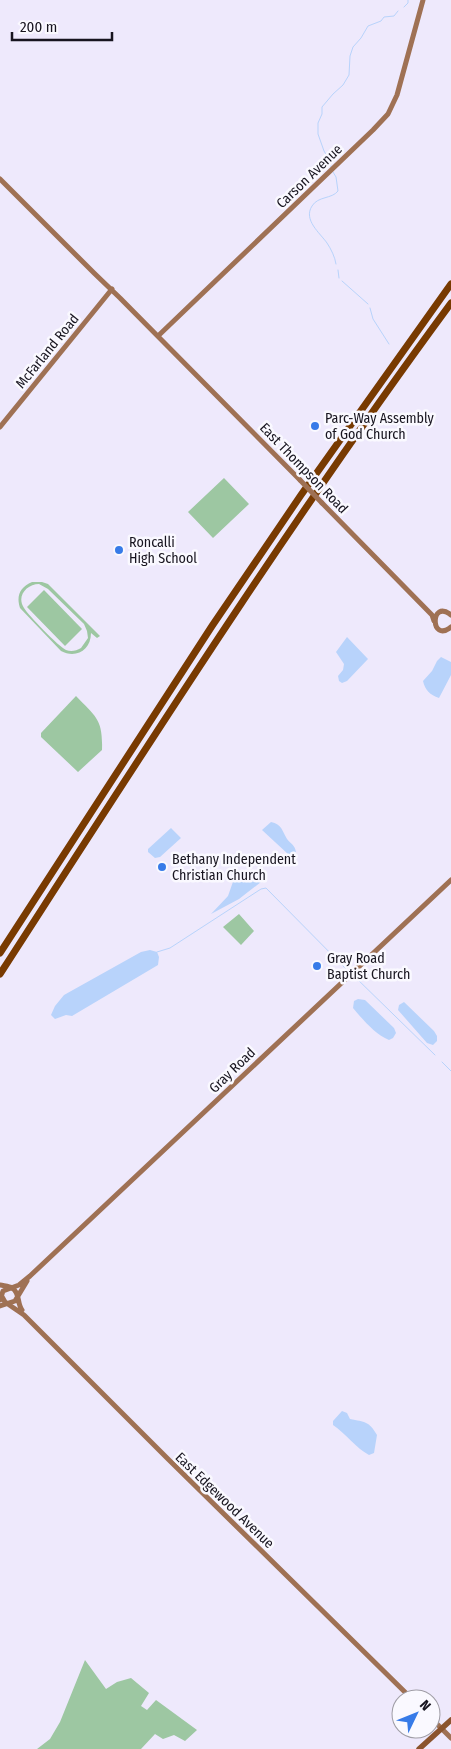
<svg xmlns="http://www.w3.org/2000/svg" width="451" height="1749" font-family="'Fira Sans Condensed',sans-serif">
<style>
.green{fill:#9dc7a2;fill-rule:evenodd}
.water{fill:#b8d3fb}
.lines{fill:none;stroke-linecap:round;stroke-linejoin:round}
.stream{stroke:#b8d3fb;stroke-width:1}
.secondary{stroke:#9f7154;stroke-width:5}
.primary{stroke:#8b542e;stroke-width:5.5}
.highway{stroke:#783a01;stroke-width:7}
.secondary-bridge{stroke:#9f7154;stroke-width:5}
.poi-dot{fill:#377be8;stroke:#faf9ff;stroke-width:2}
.labels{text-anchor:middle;stroke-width:5;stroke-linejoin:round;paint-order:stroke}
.street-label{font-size:14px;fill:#17141f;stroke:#faf9ff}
.poi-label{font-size:14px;fill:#17141f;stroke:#faf9ff;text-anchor:start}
</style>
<rect width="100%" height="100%" fill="#eee9fc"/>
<path class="green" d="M224 478 249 504 213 538 188 512Z
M32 582H42L48 584 100 636 97 638 91 633C91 650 76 659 61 651L20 608C16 596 20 587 32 582ZM39 584 48 589 84 624 87 631 88 638 81 648C76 651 71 652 66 650 59 647 28 615 24 608 16 596 27 584 39 584Z
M44 590 82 629 65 646 27 607Z
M76 696C96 717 103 719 102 750L78 772 41 737V733Z
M239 914 254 931 241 945 223 927Z
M85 1660 106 1689 117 1682 131 1678 149 1693 141 1706 147 1710 156 1700 197 1730 185 1741 174 1735 163 1739 155 1734 141 1749H37L50 1739 60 1722Z"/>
<path class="water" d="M347 637 368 659 347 681 342 683 339 681 338 676 343 670 344 664 336 652Z
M441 657 451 662V675L439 698C430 695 425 690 423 681L432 671 437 661Z
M271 822C282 824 282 831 287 839 291 844 295 845 296 852L293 855H289L262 830Z
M171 828 181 838 160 857 155 858 148 852V849Z
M249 870 253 875 254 877 260 879 261 882 239 899 211 914 228 896 235 876Z
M150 950 157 952 159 957 158 965 72 1016 66 1015 55 1019 51 1015 55 1006 64 995 141 952Z
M358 999 365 1000 394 1028 396 1033 393 1038 389 1040C375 1034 363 1020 353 1008L354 1001Z
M404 1002 434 1031 437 1036V1041L433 1045 427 1043 398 1010 399 1005Z
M342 1411 347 1413 350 1419C365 1422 369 1421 377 1435L374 1453 369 1455C356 1448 346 1434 333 1425V1421Z"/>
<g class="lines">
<path class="stream" d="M404 7 408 3V0
M331 167 330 161 324 151 318 134V123L322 114V107L333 94 343 85 349 75 350 56 353 47 361 38 368 26 381 21 384 17 394 16 398 11
M333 172 336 177 338 191C332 199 318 196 312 206 303 220 320 233 327 243 331 249 335 257 336 264
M338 270 339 278
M342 281 368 304
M370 308 373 319 389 344
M157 952 170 948 261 889 266 888 350 973
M353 975 435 1055
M442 1062 451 1071"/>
<path class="secondary" d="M0 179 94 273 120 298 300 480
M158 336 373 130 388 114 397 95 423 0
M0 427 112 289
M322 503 432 615 434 621
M451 615C430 598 430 644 451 627
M0 1285C4 1286 9 1286 12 1288 20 1292 17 1304 22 1310
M1 1295 5 1302 24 1315 168 1459 412 1699
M0 1300 3 1291 19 1285 30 1276 451 880
M0 1306 15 1301 27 1281
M431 1718 451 1738"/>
<path class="primary" d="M419 1749 451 1720"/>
<path class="highway" d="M0 953 212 626 301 495 451 284
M0 974C146 748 291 520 451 303"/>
<path class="secondary-bridge" d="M300 480 322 503"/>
</g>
<g class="poi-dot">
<circle cx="315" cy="426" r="5"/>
<circle cx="119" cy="550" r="5"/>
<circle cx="162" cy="867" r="5"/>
<circle cx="317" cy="966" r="5"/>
</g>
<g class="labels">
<g class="street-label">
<text transform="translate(309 176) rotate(-44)" y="5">Carson Avenue</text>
<text transform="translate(47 351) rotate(-51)" y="5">McFarland Road</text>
<text transform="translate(304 468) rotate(46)" y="5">East Thompson Road</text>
<text transform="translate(232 1070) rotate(-44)" y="5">Gray Road</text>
<text transform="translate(225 1500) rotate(44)" y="5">East Edgewood Avenue</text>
</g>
<g class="poi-label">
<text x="325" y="423">Parc-Way Assembly<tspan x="325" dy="16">of God Church</tspan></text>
<text x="129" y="547">Roncalli<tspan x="129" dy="16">High School</tspan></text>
<text x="172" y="864">Bethany Independent<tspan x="172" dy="16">Christian Church</tspan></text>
<text x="327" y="963">Gray Road<tspan x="327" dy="16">Baptist Church</tspan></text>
</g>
</g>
<g transform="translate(416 1714) rotate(47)"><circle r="24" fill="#faf9ff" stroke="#9f9da5"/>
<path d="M0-4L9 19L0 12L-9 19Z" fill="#377be8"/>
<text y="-8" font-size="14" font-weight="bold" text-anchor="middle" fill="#17141f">N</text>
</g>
<path d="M12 32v8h100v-8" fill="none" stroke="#17141f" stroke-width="2.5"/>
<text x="20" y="32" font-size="15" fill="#17141f" stroke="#faf9ff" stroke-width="4" paint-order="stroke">200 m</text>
</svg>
